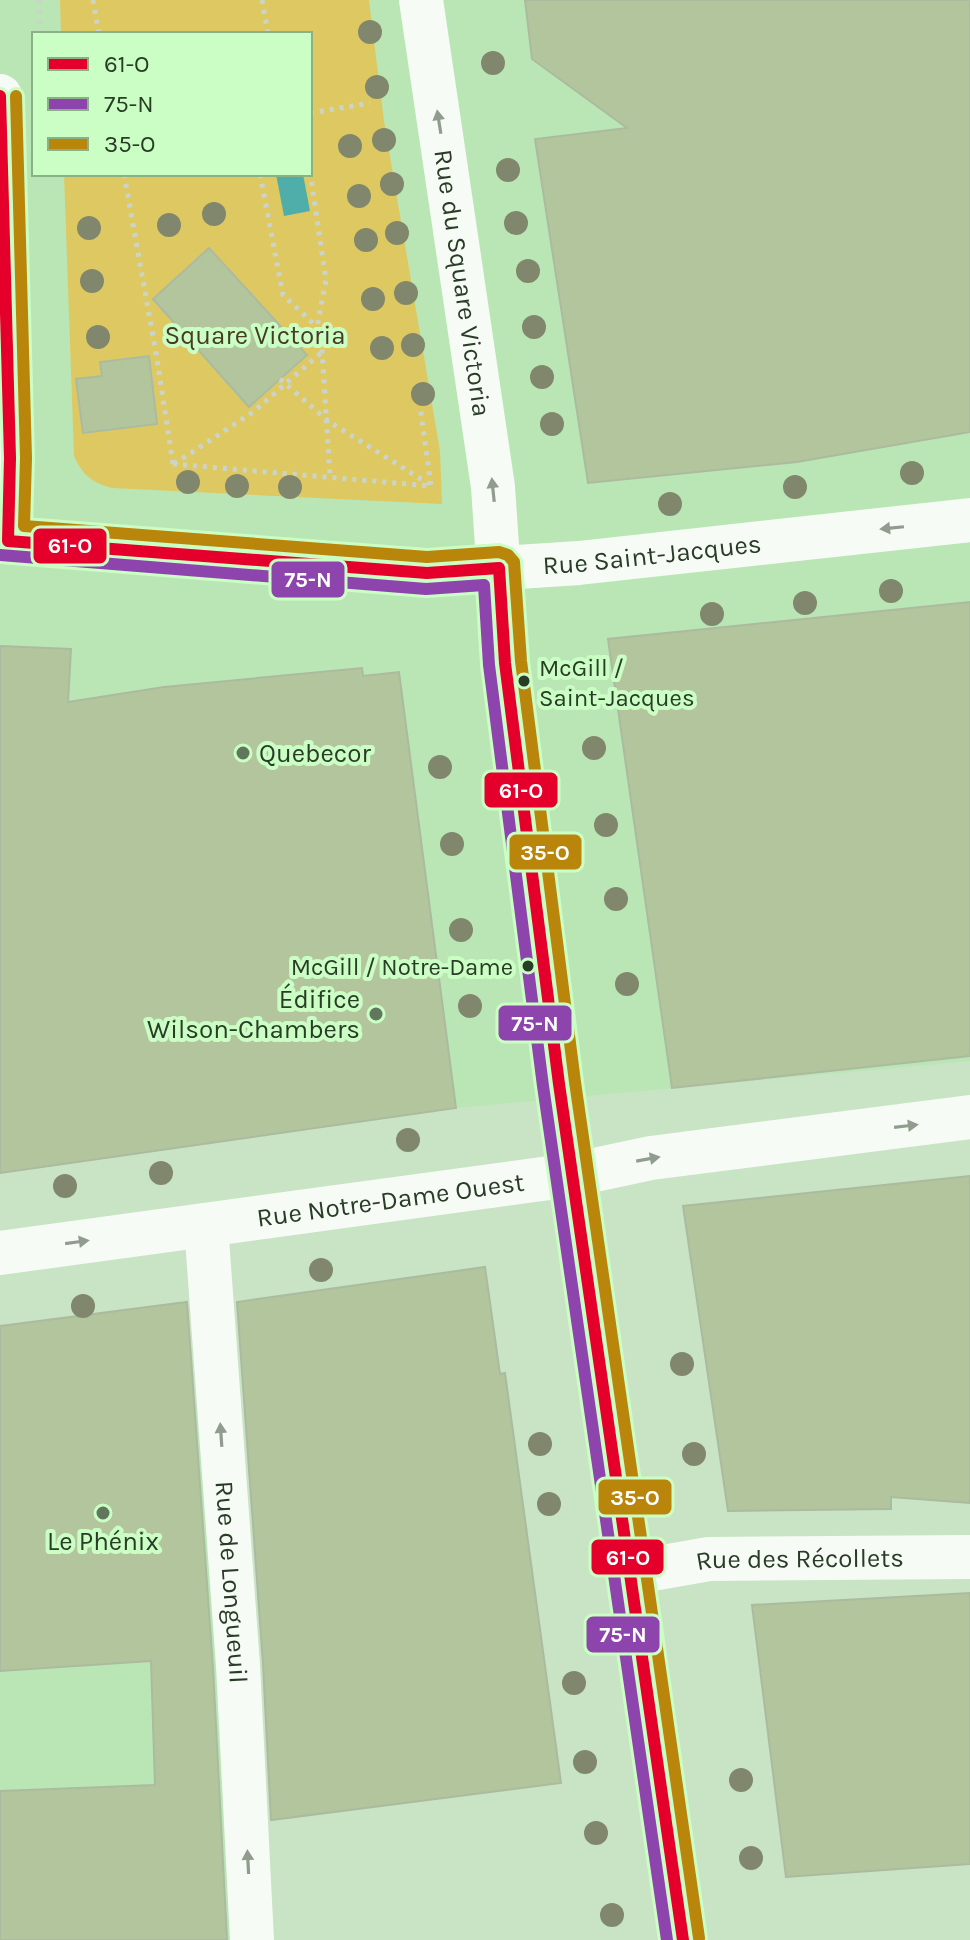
<svg xmlns="http://www.w3.org/2000/svg" width="970" height="1940" font-family="Karla,sans-serif">
<style>
.built{fill:#bae6b5;fill-rule:evenodd}
.green{fill:#dec862}
.water{fill:#4faeaa}
.building{fill:#b3c59d;stroke:#abbba0;stroke-width:2}
.lines{fill:none;stroke-linecap:round;stroke-linejoin:round}
.path{stroke:#cbd4ca;stroke-width:5;stroke-dasharray:4 6;stroke-linecap:butt}
.minor{stroke:#f7fbf6;stroke-width:44}
.bus-1-casing{stroke:#cbfec4;stroke-width:18}
.bus-2-casing{stroke:#cbfec4;stroke-width:18}
.bus-3-casing{stroke:#cbfec4;stroke-width:18}
.bus-1{stroke:#e4002b;stroke-width:12}
.bus-2{stroke:#8e44ad;stroke-width:12}
.bus-3{stroke:#b9860b;stroke-width:12}
.tree{fill:#81876c}
.oneway{fill:#909c8e}
.bus-dot{fill:#293d26;stroke:#cbfec4;stroke-width:3}
.poi-dot{fill:#61775d;stroke:#cbfec4;stroke-width:3}
.labels{text-anchor:middle;stroke-width:8;stroke-linejoin:round;paint-order:stroke}
.bus-label{font-size:24px;fill:#293d26;stroke:#cbfec4;text-anchor:start}
.street-label{font-size:26px;fill:#293d26;stroke:#cbfec4}
.park-label{font-size:26px;fill:#473b24;stroke:#cbfec4}
.poi-label{font-size:26px;fill:#293d26;stroke:#cbfec4;text-anchor:start}
.line-badge{stroke:#cbfec4;stroke-width:3}
.badge-label{font-size:22px;text-anchor:middle;font-weight:bold;fill:#fff}
</style>
<rect width="100%" height="100%" fill="#c8e4c4"/>
<path class="built" d="M0 0H970V1061L456 1108 0 1173ZM34 34H310V174H34Z
M187 1302 218 1655 233 1940H0V1329Z"/>
<path class="green" d="M60 0H369L384 121 440 451 442 504 112 488C93 483 82 475 74 456L64 174H310V34H61Z"/>
<path class="water" d="M276 174H303L310 211 284 216Z"/>
<path class="building" d="M525 0H970V432L797 462 588 483 535 139 627 128 532 59Z
M209 248 307 355 249 407 153 299Z
M149 356 157 424 83 433 76 379 102 376 100 362Z
M970 602V1056L672 1088 608 639Z
M0 646 71 649 68 702 164 687 362 668 363 676 399 672 456 1108 0 1173Z
M970 1176V1503L891 1497V1509L728 1511 683 1206Z
M485 1267 500 1374 505 1373 561 1783 271 1820 263 1664 237 1302Z
M187 1302 213 1668 227 1940H0V1791L155 1785 151 1661 0 1671V1326Z
M970 1593V1864L786 1877 752 1605Z"/>
<g class="lines">
<path class="path" d="M39 0 40 34
M93 0 99 34
M262 0 268 34
M310 113 370 103
M310 172 326 280 317 327 322 351 330 476
M124 174 156 353 173 464
M260 174 283 295 317 327
M280 379 328 421 429 484
M173 464 431 486 420 406
M174 464 253 412 322 352"/>
<g class="minor">
<path id="s1" d="M421 0 493 487 505 663 559 1084 683 1940"/>
<path d="M0 96 10 458 8 541"/>
<path id="s2" d="M0 540 427 573 579 563 970 520"/>
<path id="s3" d="M206 1225 238 1666 252 1940"/>
<path id="s4" d="M0 1253 571 1175 651 1158 970 1117"/>
<path id="s5" d="M629 1573 709 1559 970 1557"/>
</g>
<g class="bus-1-casing">
<path id="bus-1" d="M0 96 10 458 8 541 427 573 499 568 505 663 559 1084 683 1940"/>
</g>
<g class="bus-2-casing">
<path id="bus-2" d="M0 555 426 589 484 585 489 665 543 1086 667 1940"/>
</g>
<g class="bus-3-casing">
<path id="bus-3" d="M16 96 26 458 24 526 427 557 499 552 508 555 514 562 521 661 575 1082 699 1938"/>
</g>
<use href="#bus-1" class="bus-1"/>
<use href="#bus-2" class="bus-2"/>
<use href="#bus-3" class="bus-3"/>
</g>
<g class="tree">
<circle cx="370" cy="32" r="12"/>
<circle cx="493" cy="63" r="12"/>
<circle cx="377" cy="87" r="12"/>
<circle cx="384" cy="140" r="12"/>
<circle cx="350" cy="146" r="12"/>
<circle cx="508" cy="170" r="12"/>
<circle cx="392" cy="184" r="12"/>
<circle cx="359" cy="196" r="12"/>
<circle cx="214" cy="214" r="12"/>
<circle cx="516" cy="223" r="12"/>
<circle cx="169" cy="225" r="12"/>
<circle cx="89" cy="228" r="12"/>
<circle cx="397" cy="233" r="12"/>
<circle cx="366" cy="240" r="12"/>
<circle cx="528" cy="271" r="12"/>
<circle cx="92" cy="281" r="12"/>
<circle cx="406" cy="293" r="12"/>
<circle cx="373" cy="299" r="12"/>
<circle cx="534" cy="327" r="12"/>
<circle cx="98" cy="337" r="12"/>
<circle cx="413" cy="345" r="12"/>
<circle cx="382" cy="348" r="12"/>
<circle cx="542" cy="377" r="12"/>
<circle cx="423" cy="394" r="12"/>
<circle cx="552" cy="424" r="12"/>
<circle cx="912" cy="473" r="12"/>
<circle cx="188" cy="482" r="12"/>
<circle cx="237" cy="486" r="12"/>
<circle cx="290" cy="487" r="12"/>
<circle cx="795" cy="487" r="12"/>
<circle cx="670" cy="504" r="12"/>
<circle cx="891" cy="591" r="12"/>
<circle cx="805" cy="603" r="12"/>
<circle cx="712" cy="614" r="12"/>
<circle cx="594" cy="748" r="12"/>
<circle cx="440" cy="767" r="12"/>
<circle cx="606" cy="825" r="12"/>
<circle cx="452" cy="844" r="12"/>
<circle cx="616" cy="899" r="12"/>
<circle cx="461" cy="930" r="12"/>
<circle cx="627" cy="984" r="12"/>
<circle cx="470" cy="1006" r="12"/>
<circle cx="408" cy="1140" r="12"/>
<circle cx="161" cy="1173" r="12"/>
<circle cx="65" cy="1186" r="12"/>
<circle cx="321" cy="1270" r="12"/>
<circle cx="83" cy="1306" r="12"/>
<circle cx="682" cy="1364" r="12"/>
<circle cx="540" cy="1444" r="12"/>
<circle cx="694" cy="1454" r="12"/>
<circle cx="549" cy="1504" r="12"/>
<circle cx="574" cy="1683" r="12"/>
<circle cx="585" cy="1762" r="12"/>
<circle cx="741" cy="1780" r="12"/>
<circle cx="596" cy="1833" r="12"/>
<circle cx="751" cy="1858" r="12"/>
<circle cx="612" cy="1915" r="12"/>
</g>
<defs><path id="oneway-solid" d="M-6-.8H1V-3.2L6.5 0L1 3.2V.8H-6Z" transform="scale(2)"/></defs>
<g class="oneway">
<use href="#oneway-solid" transform="translate(439 122) rotate(-99)"/>
<use href="#oneway-solid" transform="translate(493 490) rotate(-96)"/>
<use href="#oneway-solid" transform="translate(892 528) rotate(174)"/>
<use href="#oneway-solid" transform="translate(906 1126) rotate(-7)"/>
<use href="#oneway-solid" transform="translate(648 1159) rotate(-10)"/>
<use href="#oneway-solid" transform="translate(77 1242) rotate(-8)"/>
<use href="#oneway-solid" transform="translate(221 1435) rotate(-94)"/>
<use href="#oneway-solid" transform="translate(248 1862) rotate(-93)"/>
</g>
<g class="bus-dot">
<circle cx="524" cy="681" r="7"/>
<circle cx="528" cy="966" r="7"/>
</g>
<g class="poi-dot">
<circle cx="243" cy="753" r="8"/>
<circle cx="376" cy="1014" r="8"/>
<circle cx="103" cy="1513" r="8"/>
</g>
<g class="labels">
<g class="bus-label">
<text x="539" y="676">McGill /<tspan x="539" dy="30">Saint-Jacques</tspan></text>
<text x="513" y="975" text-anchor="end">McGill / Notre-Dame</text>
</g>
<g class="street-label">
<text dy="9" stroke="none"><textPath href="#s1" startOffset="286">Rue du Square Victoria</textPath></text>
<text dy="9" stroke="none"><textPath href="#s2" startOffset="654">Rue Saint-Jacques</textPath></text>
<text dy="9" stroke="none"><textPath href="#s4" startOffset="394">Rue Notre-Dame Ouest</textPath></text>
<text dy="9" stroke="none"><textPath href="#s5" startOffset="172">Rue des Récollets</textPath></text>
<text dy="9" stroke="none"><textPath href="#s3" startOffset="358">Rue de Longueuil</textPath></text>
</g>
<g class="park-label">
<text x="255" y="344">Square Victoria</text>
</g>
<g class="poi-label">
<text x="259" y="762">Quebecor</text>
<text x="360" y="1008" text-anchor="end">Édifice<tspan x="360" dy="30">Wilson-Chambers</tspan></text>
<text x="103" y="1550" text-anchor="middle">Le Phénix</text>
</g>
</g>
<g class="line-badge">
<rect x="32" y="527" width="76" height="38" rx="8" fill="#e4002b"/>
<rect x="270" y="560" width="76" height="39" rx="8" fill="#8e44ad"/>
<rect x="483" y="771" width="76" height="38" rx="8" fill="#e4002b"/>
<rect x="508" y="833" width="75" height="38" rx="8" fill="#b9860b"/>
<rect x="497" y="1004" width="76" height="38" rx="8" fill="#8e44ad"/>
<rect x="597" y="1478" width="76" height="38" rx="8" fill="#b9860b"/>
<rect x="590" y="1538" width="75" height="38" rx="8" fill="#e4002b"/>
<rect x="585" y="1615" width="76" height="39" rx="8" fill="#8e44ad"/>
</g>
<g class="badge-label">
<text x="70" y="553">61-O</text>
<text x="308" y="587">75-N</text>
<text x="521" y="798">61-O</text>
<text x="545" y="860">35-O</text>
<text x="535" y="1031">75-N</text>
<text x="635" y="1505">35-O</text>
<text x="628" y="1565">61-O</text>
<text x="623" y="1642">75-N</text>
</g>
<rect x="32" y="32" width="280" height="144" fill="#cbfec4" stroke="#8ab185" stroke-width="2"/>
<rect x="48" y="58" width="40" height="12" fill="#e4002b" stroke="#8ab185" stroke-width="2"/>
<text x="104" y="72" font-size="24" fill="#293d26">61-O</text>
<rect x="48" y="98" width="40" height="12" fill="#8e44ad" stroke="#8ab185" stroke-width="2"/>
<text x="104" y="112" font-size="24" fill="#293d26">75-N</text>
<rect x="48" y="138" width="40" height="12" fill="#b9860b" stroke="#8ab185" stroke-width="2"/>
<text x="104" y="152" font-size="24" fill="#293d26">35-O</text>
</svg>
